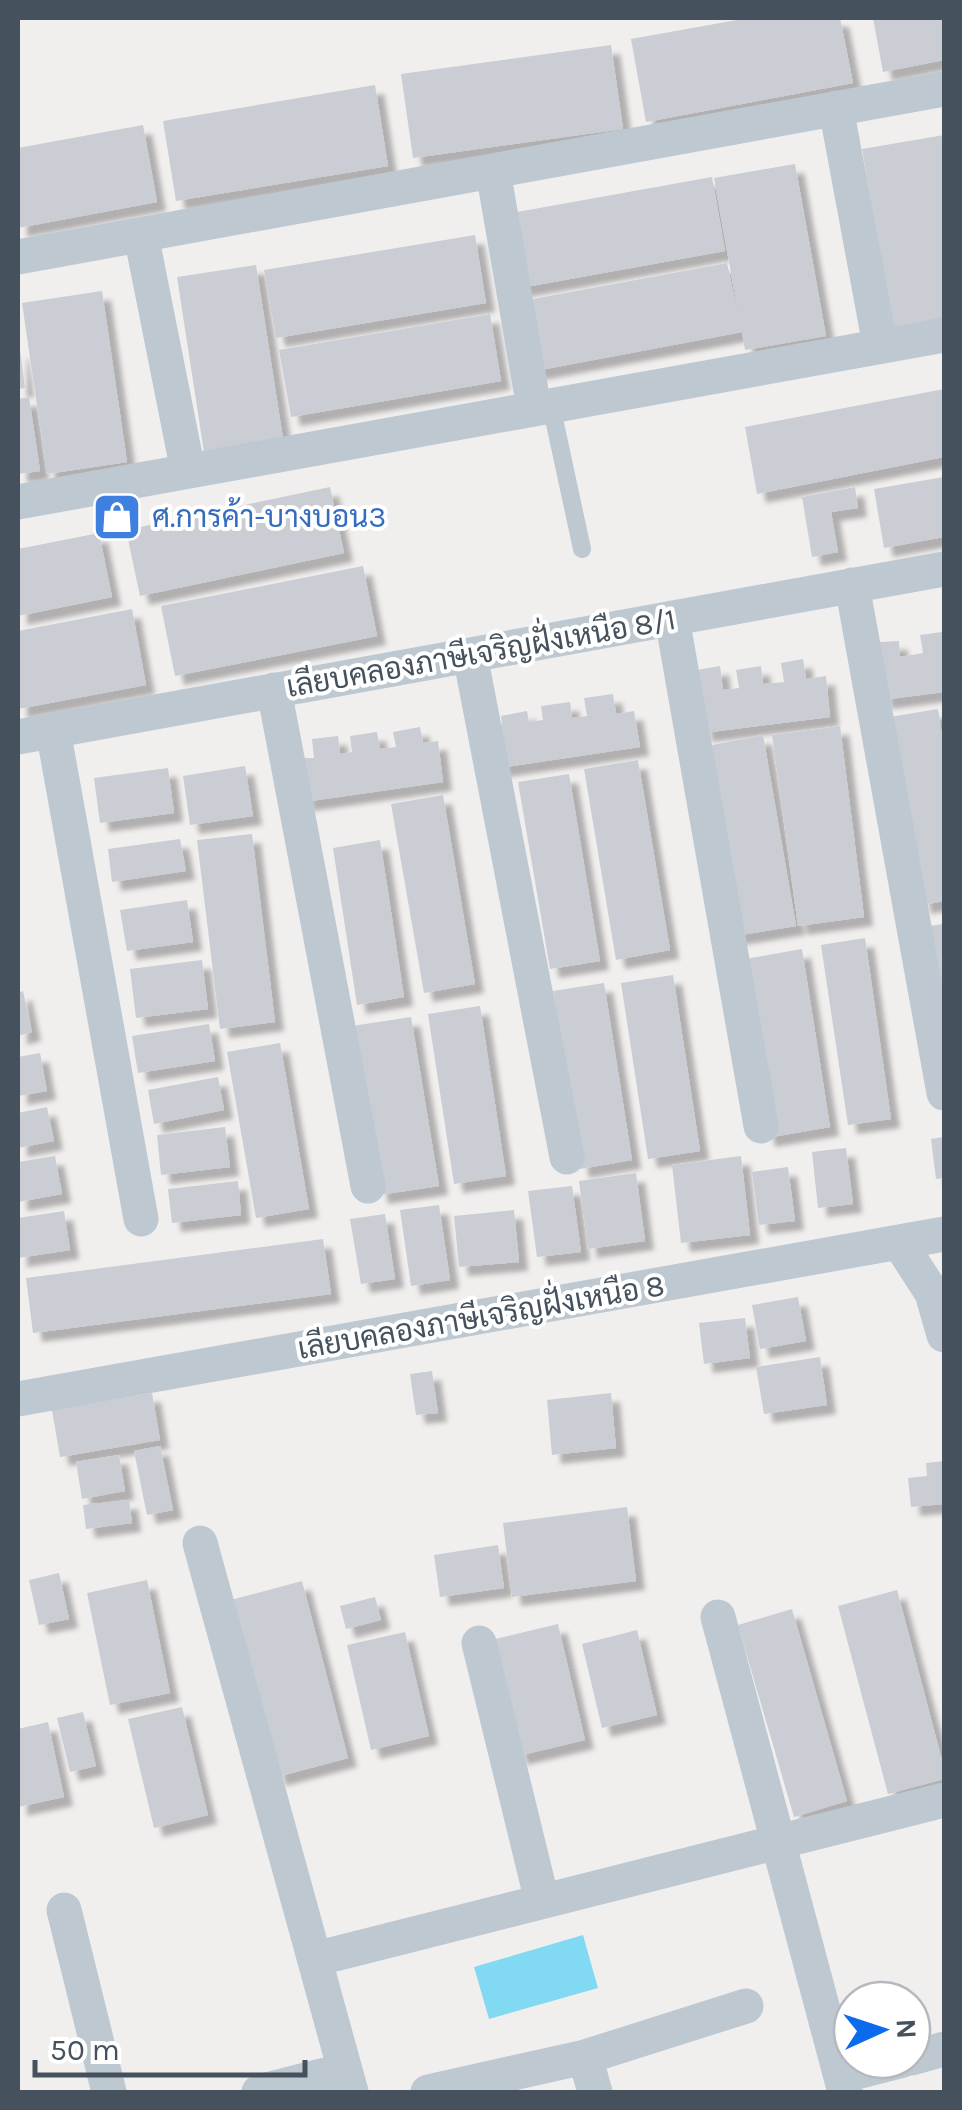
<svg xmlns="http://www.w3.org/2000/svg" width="962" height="2110" font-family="Karla,Sarabun,sans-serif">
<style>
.water{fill:#82d9f2}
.building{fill:#cacdd3;filter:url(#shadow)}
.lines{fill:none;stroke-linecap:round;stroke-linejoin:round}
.lane{stroke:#bdc8d1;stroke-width:18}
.street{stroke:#bdc8d1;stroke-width:35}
.labels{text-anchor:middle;stroke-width:8;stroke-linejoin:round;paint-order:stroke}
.shop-label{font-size:30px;fill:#366cbe;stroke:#fff;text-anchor:start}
.street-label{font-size:30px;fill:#45515d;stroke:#fff}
</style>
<defs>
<filter id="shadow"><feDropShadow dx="9" dy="9" stdDeviation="2.5" flood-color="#0004"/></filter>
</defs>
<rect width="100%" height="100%" fill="#f1eeee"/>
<path class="water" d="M583 1935 598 1988 489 2019 474 1967Z"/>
<path class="building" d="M748 18H840L853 83 646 122 631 39Z
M873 18H944V60L883 72Z
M611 45 623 129 413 158 401 74Z
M375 85 388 166 176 201 163 121Z
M143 125 157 202 18 228V148Z
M944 135V318L892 328 862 149Z
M795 164 826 336 745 350 742 332 535 371 522 301 727 263 741 329 714 178Z
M712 177 725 251 520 288 506 214Z
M475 235 486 303 276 338 264 270Z
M256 265 283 439 204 452 177 277Z
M102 291 127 462 47 474 22 303Z
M490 314 501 381 291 417 279 350Z
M18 350H20L25 388 18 389Z
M944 389V457L757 494 745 427Z
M29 397 40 471 18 474V399Z
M944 477V537L884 548 874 489Z
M330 487 344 553 140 596 126 530Z
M855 487 858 508 831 512 838 552 812 557 802 497Z
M99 533 112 597 18 616V549Z
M363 566 377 636 175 676 161 606Z
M132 609 146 685 18 709V631Z
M942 632 944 692 882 700 880 642 899 641 900 657 923 653 920 635Z
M803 659 806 679 826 676 830 717 703 733 697 670 720 666 723 690 739 688 736 670 761 666 763 684 784 682 781 663Z
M613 694 616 714 634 711 640 747 499 768 492 726 502 724 501 716 527 711 529 722 543 720 541 706 570 702 572 718 587 716 584 698Z
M938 709 944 749V901L922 905 889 717Z
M840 726 864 917 798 926 772 735Z
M420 727 423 743 438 741 443 782 304 802 298 758H314L312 739 338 736 340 754 352 752 350 736 377 732 380 749 396 747 393 732Z
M763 735 796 926 735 936 702 747Z
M638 760 670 950 616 960 584 769Z
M245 766 253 816 190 825 183 776Z
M168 768 174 813 100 823 94 778Z
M569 774 600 961 550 969 518 782Z
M443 795 475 984 424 993 391 804Z
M252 834 275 1022 220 1029 197 840Z
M180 839 186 871 112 882 108 849Z
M380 840 404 997 357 1005 333 848Z
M187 900 193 942 127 951 120 910Z
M944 924V1025L928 926Z
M865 938 891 1119 848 1125 821 945Z
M802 949 830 1127 766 1138 739 960Z
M202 960 208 1009 136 1018 130 969Z
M673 975 700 1151 648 1159 621 983Z
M604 983 632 1160 580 1169 553 991Z
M23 991 32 1032 18 1036V993Z
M480 1006 506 1176 454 1184 428 1014Z
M411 1017 439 1186 379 1195 352 1026Z
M209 1024 215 1061 138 1073 132 1036Z
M280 1043 309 1209 256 1218 227 1052Z
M40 1053 47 1091 18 1096V1057Z
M218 1077 224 1110 154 1124 148 1090Z
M47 1107 54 1141 18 1148V1113Z
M225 1127 230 1167 161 1175 157 1135Z
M944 1137V1178L936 1179 931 1139Z
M846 1148 853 1204 818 1208 812 1152Z
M55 1156 62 1194 18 1202V1162Z
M741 1156 750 1235 681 1243 672 1165Z
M788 1167 795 1221 759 1225 752 1172Z
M636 1173 645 1241 588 1249 579 1181Z
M238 1181 241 1215 172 1223 168 1189Z
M572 1186 581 1252 537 1257 528 1191Z
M439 1205 450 1280 411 1286 400 1210Z
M514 1210 519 1262 459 1267 454 1216Z
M64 1211 70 1250 18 1258V1218Z
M385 1214 395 1279 361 1284 350 1219Z
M323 1239 331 1294 33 1333 26 1278Z
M798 1297 806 1341 760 1349 752 1305Z
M745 1318 750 1358 704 1364 699 1323Z
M820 1357 827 1405 764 1414 756 1367Z
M432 1371 438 1413 416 1415 410 1374Z
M152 1393 160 1440 60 1457 52 1410Z
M611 1393 616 1448 552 1455 547 1400Z
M160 1446 173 1510 147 1515 134 1451Z
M119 1455 125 1491 82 1499 76 1462Z
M944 1461V1504L911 1507 908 1478 927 1476 926 1463Z
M129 1500 132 1523 86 1529 83 1505Z
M627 1507 636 1581 512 1597 503 1523Z
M498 1545 504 1588 440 1597 434 1555Z
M59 1573 69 1619 39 1625 29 1580Z
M147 1580 170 1693 110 1705 87 1593Z
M302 1581 348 1758 277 1777 231 1600Z
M897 1590 944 1768V1779L888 1794 838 1606Z
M375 1597 381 1620 346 1629 340 1606Z
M792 1609 847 1801 794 1817 738 1625Z
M558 1624 585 1740 518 1756 491 1640Z
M637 1630 657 1715 602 1728 582 1644Z
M405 1632 429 1736 371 1750 347 1645Z
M182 1707 208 1815 154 1828 128 1719Z
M83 1712 96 1766 70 1772 57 1718Z
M48 1722 64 1797 18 1807V1729Z"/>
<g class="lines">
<path class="lane" d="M551 405 582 549"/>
<path class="street" d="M836 108 880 345
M493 171 534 408
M141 235 188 471
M18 257 944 89
M18 502 944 335
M852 585 944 1093
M672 618 761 1126
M470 655 567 1157
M274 690 368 1186
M53 730 141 1219
M18 737 944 569
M899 1242 932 1293 944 1335
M18 1399 944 1234
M200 1543 351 2092
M718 1617 845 2092
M479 1643 542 1901
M64 1910 109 2092
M315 1959 944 1800
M585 2057 595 2092
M912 2058 944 2049
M841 2076 903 2060
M259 2092 345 2070
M428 2092 585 2057 746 2006"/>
</g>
<defs>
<g id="shop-square" transform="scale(2.5)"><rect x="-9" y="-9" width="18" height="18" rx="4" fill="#3f7fe0" stroke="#fff"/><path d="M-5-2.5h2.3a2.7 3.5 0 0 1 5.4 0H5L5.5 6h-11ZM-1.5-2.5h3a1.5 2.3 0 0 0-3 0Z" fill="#fff"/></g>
</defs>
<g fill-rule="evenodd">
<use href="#shop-square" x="117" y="517"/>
</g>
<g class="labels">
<g class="shop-label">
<text x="152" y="527">ศ.การค้า-บางบอน3</text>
</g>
<g class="street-label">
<text transform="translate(481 653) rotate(-10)" y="10">เลียบคลองภาษีเจริญฝั่งเหนือ 8/1</text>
<text transform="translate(481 1317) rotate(-10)" y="10">เลียบคลองภาษีเจริญฝั่งเหนือ 8</text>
</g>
</g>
<rect width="962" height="2110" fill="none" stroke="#45515d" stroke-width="40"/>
<g transform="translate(882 2030) rotate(87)"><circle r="48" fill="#ffffff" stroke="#b5b9be" stroke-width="2.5"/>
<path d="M0-8L18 38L0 25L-18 38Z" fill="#0c6bed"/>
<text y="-15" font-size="28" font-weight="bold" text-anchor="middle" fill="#45515d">N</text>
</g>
<path d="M35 2060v15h270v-15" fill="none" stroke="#45515d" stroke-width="5"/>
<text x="50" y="2060" font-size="30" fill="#45515d" stroke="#ffffff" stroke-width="8" paint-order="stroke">50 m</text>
</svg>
